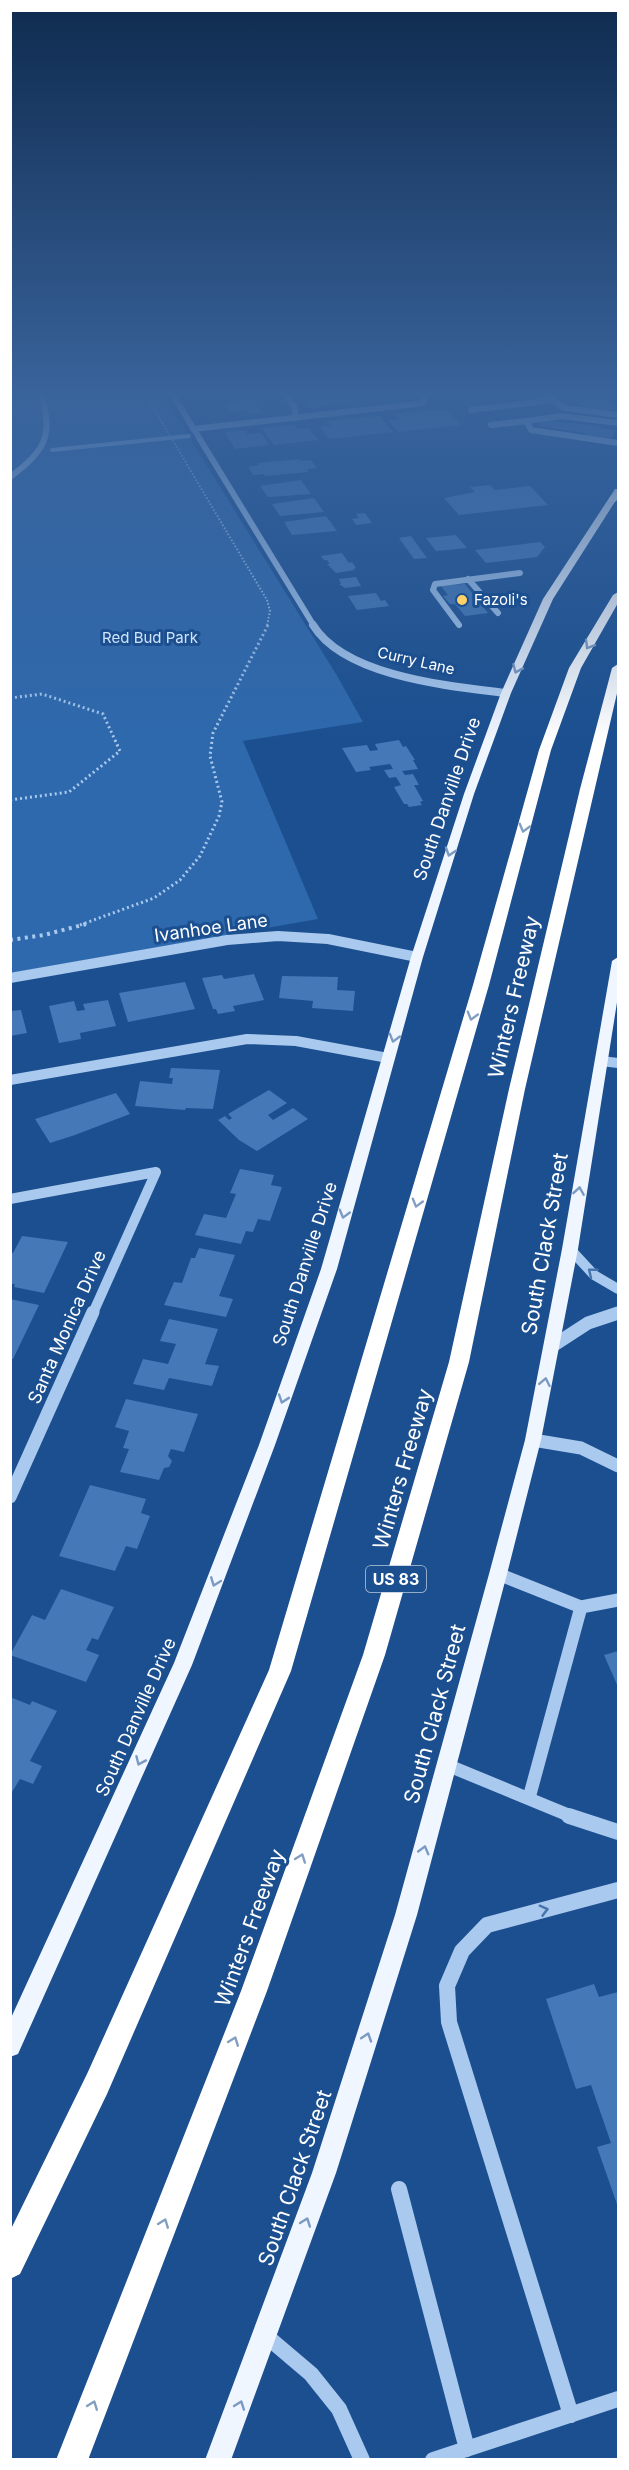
<svg xmlns="http://www.w3.org/2000/svg" width="629" height="2470" font-family="Inter,sans-serif">
<style>
.green{fill:#2e69ad}
.lines{fill:none;stroke-linecap:round;stroke-linejoin:round}
.stream{stroke:#9cc4f0;stroke-width:4}
.building{fill:#4478b7}
.path-far2{stroke:#a9c9ee;stroke-width:2;stroke-dasharray:1.5 2;stroke-linecap:butt}
.path-far1{stroke:#a9c9ee;stroke-width:3;stroke-dasharray:2 3;stroke-linecap:butt}
.path{stroke:#a9c9ee;stroke-width:4;stroke-dasharray:3 4.5;stroke-linecap:butt}
.minor-far4{stroke:#a9c9ee;stroke-width:6}
.minor-far3{stroke:#a9c9ee;stroke-width:8}
.minor-far2{stroke:#a9c9ee;stroke-width:10}
.minor-far1{stroke:#a9c9ee;stroke-width:13}
.minor{stroke:#a9c9ee;stroke-width:16}
.major{fill:#f0f6ff;fill-rule:evenodd}
.highway{fill:#fff;fill-rule:evenodd}
.oneway{stroke:#829ec1}
.oneway2{stroke:#7b9ac1}
.oneway3{stroke:#4674ac}
.poi-dot{fill:#ffd166;stroke:#1b4f8f;stroke-width:2}
.labels{text-anchor:middle;stroke-width:6;stroke-linejoin:round;paint-order:stroke}
.far-poi-label{font-size:15px;fill:#fff;stroke:#1b4f8f;text-anchor:start}
.far-park-label{font-size:15px;fill:#cfe3fa;stroke:#1b4f8f}
.far-street-label{font-size:15px;fill:#fff;stroke:#1b4f8f}
.shield{fill:#1b4f8f;stroke:#bbcadd;stroke-width:1.5}
.shield-label{font-size:16px;font-weight:bold;fill:#fff}
.street-label{font-size:18px;fill:#fff;stroke:#1b4f8f}
.near-street-label{font-size:21px;fill:#fff;stroke:#1b4f8f}
</style>
<rect width="100%" height="100%" fill="#1b4f8f"/>
<path class="green" d="M11 395H163L336 674 363 722 243 741 318 919 11 973Z"/>
<g class="lines">
<path class="stream" d="M52 450 189 436"/>
</g>
<path class="building" d="M300 395H343L350 403 309 408Z
M362 395H407L411 399 379 402 376 399 366 400Z
M568 395H601L617 409 603 410 582 407Z
M251 397 262 413 250 414 248 410 230 412 224 403 239 402 237 398Z
M446 409 461 425 398 432 388 420 399 419 395 414Z
M379 416 393 432 329 439 320 427 331 426 328 421Z
M542 420 601 426 600 428 616 430 611 438 584 435 586 433 538 426Z
M295 425 298 429 309 428 318 440 274 445 262 428Z
M245 430 247 434 261 433 269 445 235 449 225 432Z
M300 459 301 461 311 460 317 468 307 469 308 472 265 476 264 474 253 475 248 467 259 465 257 463Z
M301 480 311 494 268 497 260 486Z
M490 485 495 490 530 486 548 505 459 515 444 498 475 492 470 487Z
M314 498 324 512 280 516 272 504Z
M365 513 372 523 356 525 352 519 359 518 356 514Z
M326 516 337 531 292 535 284 522Z
M456 535 467 548 436 551 426 538Z
M411 536 427 558 414 559 399 538Z
M540 542 545 547 537 557 486 563 475 550Z
M342 553 349 563 352 562 356 568 353 569 355 570 336 573 327 564H330L327 560H324L321 556Z
M356 577 361 586 345 588 339 584H341L339 579Z
M465 584 488 613 465 616 455 604H450L443 596 448 595 440 585Z
M376 593 381 601 385 600 389 606 357 610 348 596Z
M399 740 403 747 406 746 415 760H413L418 769 402 771 405 775 413 774 419 785H414L423 801 420 802 422 805 409 807 407 804H404L394 787 401 785 396 777 389 778 384 770 393 769 390 764 369 767 371 770 356 772 342 748 367 745 370 751 378 750 375 744Z
M254 974 264 1000 233 1006 235 1011 218 1014 216 1009H213L202 978 222 975 224 979Z
M282 976 338 977 337 990 355 991 353 1011 312 1008 313 1001 279 998Z
M185 982 195 1009 128 1022 119 993Z
M108 1000 116 1026 80 1033 81 1039 59 1043 49 1006 74 1001 77 1011 85 1010 83 1004Z
M21 1010 27 1033 10 1036V1011Z
M171 1068 220 1070 213 1109 186 1108 185 1110 135 1106 140 1081 172 1084 173 1078H169Z
M269 1090 287 1103 268 1115 273 1120 293 1108 308 1119 257 1151 239 1140 218 1120 225 1116 229 1120 232 1118 228 1114Z
M116 1093 130 1114 75 1135 50 1143 35 1119Z
M240 1169 274 1175 271 1185 282 1187 270 1221 258 1219 253 1232 246 1231 241 1244 195 1235 204 1214 226 1218 236 1194 230 1193Z
M22 1236 68 1242 44 1293 14 1287 15 1284H10V1253H13Z
M199 1248 235 1255 219 1296 233 1299 226 1317 164 1305 174 1282 182 1283 191 1258H195Z
M10 1299 39 1305 13 1359H10Z
M169 1319 218 1329 205 1364 219 1366 212 1386 169 1378 164 1390 133 1384 143 1359 168 1364 176 1344 160 1341Z
M126 1399 198 1414 184 1452 171 1449 168 1456 172 1461 169 1467 164 1468 159 1480 120 1472 129 1449 123 1448 129 1431 115 1427Z
M90 1485 146 1499 141 1513 150 1516 137 1549 126 1546 115 1571 59 1556Z
M61 1589 114 1607 98 1640 92 1638 86 1650 99 1655 86 1682 10 1655 32 1615 45 1620Z
M618 1651V1687L604 1655Z
M10 1697 30 1705 32 1701 57 1711 30 1761 42 1766 33 1784 20 1779 12 1792Z
M594 1984 599 1997 618 1992V2207L597 2147 611 2143 591 2085 576 2089 546 1999Z"/>
<g class="lines">
<path class="path-far2" d="M146 395 267 600 270 611 267 626"/>
<path class="path-far1" d="M10 698 42 694 103 714 120 751 69 792 10 800
M80 925 154 898 180 880 200 856 219 816 222 802 210 756 213 733 268 625"/>
<path class="path" d="M10 940 44 935 86 924"/>
<path class="minor-far4" d="M173 395 314 626
M286 395 295 408V418
M553 400 564 408 618 415
M471 410 553 400 546 395
M618 423 561 416 527 421 531 430 618 443
M491 425 527 421
M193 429 416 404 424 402 425 395
M10 477C43 453 55 436 41 395
M468 579 498 613
M459 625 433 590 435 584 520 573"/>
<path class="minor-far3" d="M313 625C345 677 450 686 506 693"/>
<path class="minor-far2" d="M10 978 227 940 278 936 328 939 417 957
M601 1061 618 1063
M10 1080 247 1039 296 1041 388 1058
M10 1199 156 1172
M570 1249 594 1275 618 1289
M93 1313 156 1172"/>
<path class="minor-far1" d="M551 1347 588 1323 618 1313
M533 1440 581 1448 618 1466
M10 1497 93 1312
M498 1574 581 1607
M447 1765 573 1817
M529 1798 581 1607 618 1600"/>
<path class="minor" d="M569 1816 618 1832
M399 2189 467 2449
M265 2335 311 2374 339 2409 362 2460
M571 2415 449 2022 447 1986 462 1951 487 1925 618 1890
M433 2460 618 2399"/>
<path class="major" d="M615 489H618V497L553 599 511 693 474 794 423 957 337 1269 275 1445 192 1665 18 2054 10 2057V2020L174 1663 259 1445 321 1269 411 957 464 794 501 693 543 599Z
M618 957V996L578 1249 541 1440 507 1574 417 1915 336 2173 231 2460H205L312 2173 395 1915 489 1574 525 1440 562 1249 612 961Z"/>
<path class="highway" d="M618 491V499L615 502H609V498Z
M618 592V603L581 668 551 750 489 985 291 1671 107 2094 20 2274 10 2279V2231L87 2074 269 1670 473 985 539 750 569 668 613 595Z
M618 664V689L525 1089 469 1362 385 1655 267 1991 88 2460H56L241 1991 363 1655 449 1362 509 1089 580 789 612 668Z"/>
</g>
<defs><path id="oneway-chevron" d="M-2-3.5L2.5 0L-2 3.5" fill="none" stroke-width="1.6" stroke-linecap="round" stroke-linejoin="round" transform="scale(1.5)"/></defs>
<g class="oneway">
<use href="#oneway-chevron" transform="translate(589 645) rotate(121)"/>
<use href="#oneway-chevron" transform="translate(524 828) rotate(105)"/>
<use href="#oneway-chevron" transform="translate(472 1016) rotate(106)"/>
<use href="#oneway-chevron" transform="translate(417 1203) rotate(106)"/>
<use href="#oneway-chevron" transform="translate(301 1858) rotate(-70)"/>
<use href="#oneway-chevron" transform="translate(234 2041) rotate(-69)"/>
<use href="#oneway-chevron" transform="translate(164 2223) rotate(-69)"/>
<use href="#oneway-chevron" transform="translate(93 2405) rotate(-69)"/>
</g>
<g class="oneway2">
<use href="#oneway-chevron" transform="translate(517 669) rotate(114)"/>
<use href="#oneway-chevron" transform="translate(450 852) rotate(108)"/>
<use href="#oneway-chevron" transform="translate(394 1038) rotate(106)"/>
<use href="#oneway-chevron" transform="translate(579 1191) rotate(-81)"/>
<use href="#oneway-chevron" transform="translate(344 1214) rotate(106)"/>
<use href="#oneway-chevron" transform="translate(545 1382) rotate(-79)"/>
<use href="#oneway-chevron" transform="translate(283 1399) rotate(109)"/>
<use href="#oneway-chevron" transform="translate(215 1582) rotate(111)"/>
<use href="#oneway-chevron" transform="translate(140 1761) rotate(114)"/>
<use href="#oneway-chevron" transform="translate(424 1850) rotate(-75)"/>
<use href="#oneway-chevron" transform="translate(367 2037) rotate(-72)"/>
<use href="#oneway-chevron" transform="translate(306 2222) rotate(-70)"/>
<use href="#oneway-chevron" transform="translate(240 2405) rotate(-70)"/>
</g>
<g class="oneway3">
<use href="#oneway-chevron" transform="translate(592 1272) rotate(-141)"/>
<use href="#oneway-chevron" transform="translate(544 1910) rotate(-15)"/>
</g>
<linearGradient id="sky" x2="0" y2="1"><stop stop-color="#0f2b4f"/><stop offset="0.53" stop-color="#39639b"/><stop offset="1" stop-color="#39639b" stop-opacity="0"/></linearGradient>
<rect width="629" height="741" fill="url(#sky)"/>
<circle class="poi-dot" cx="462" cy="600" r="6"/>
<g class="labels">
<g class="far-poi-label">
<text x="474" y="605">Fazoli's</text>
</g>
<g class="far-park-label">
<text x="150" y="643">Red Bud Park</text>
</g>
<g class="far-street-label">
<text transform="translate(416 661) rotate(13)" y="5">Curry Lane</text>
</g>
<rect class="shield" x="366" y="1566" width="60" height="26" rx="4.5"/>
<g class="shield-label">
<text x="396" y="1585">US 83</text>
</g>
<g class="street-label">
<text transform="translate(447 799) rotate(-71)" y="6">South Danville Drive</text>
<text transform="translate(211 928) rotate(-8)" y="6">Ivanhoe Lane</text>
<text transform="translate(305 1264) rotate(-72)" y="6">South Danville Drive</text>
<text transform="translate(67 1327) rotate(-66)" y="6">Santa Monica Drive</text>
<text transform="translate(136 1717) rotate(-66)" y="6">South Danville Drive</text>
</g>
<g class="near-street-label">
<text transform="translate(514 997) rotate(-77)" y="7">Winters Freeway</text>
<text transform="translate(545 1244) rotate(-80)" y="7">South Clack Street</text>
<text transform="translate(403 1469) rotate(-74)" y="7">Winters Freeway</text>
<text transform="translate(435 1714) rotate(-75)" y="7">South Clack Street</text>
<text transform="translate(250 1928) rotate(-70)" y="7">Winters Freeway</text>
<text transform="translate(295 2178) rotate(-71)" y="7">South Clack Street</text>
</g>
</g>
<rect width="629" height="2470" fill="none" stroke="#ffffff" stroke-width="24"/>
</svg>
